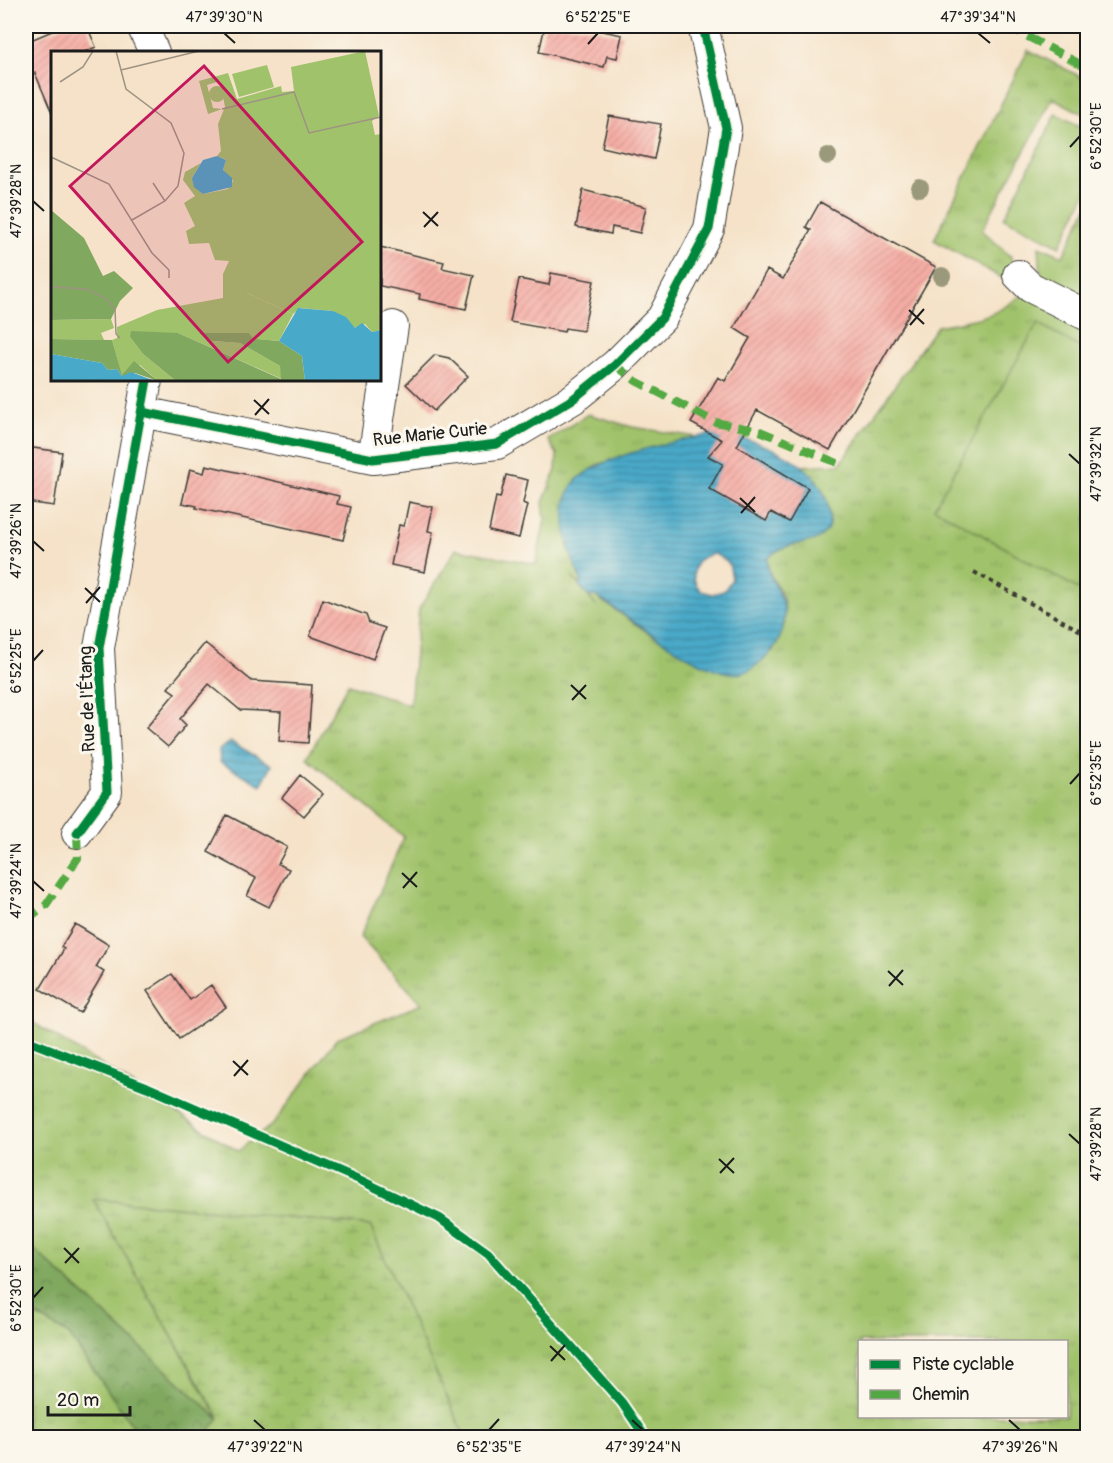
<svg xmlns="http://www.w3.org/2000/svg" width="1113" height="1463" font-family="Pangolin,sans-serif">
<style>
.grass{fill:url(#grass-tufts);stroke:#5e6f44;stroke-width:1.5;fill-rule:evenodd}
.forest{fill:url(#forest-crowns);stroke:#4e623e;stroke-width:1.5}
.wetland{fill:url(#wetland-marsh);stroke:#5e6f44;stroke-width:1.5}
.garden{fill:#a0c26b;stroke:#5e6f44;stroke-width:1.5}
.water{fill:url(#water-rules);stroke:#326272;stroke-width:1.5;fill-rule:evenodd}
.building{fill:url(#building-hatch)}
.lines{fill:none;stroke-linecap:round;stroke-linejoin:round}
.minor-casing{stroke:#3d3a36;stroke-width:32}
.path{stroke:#3d3a36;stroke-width:4;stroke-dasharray:4.5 4.5;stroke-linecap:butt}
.minor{stroke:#fff;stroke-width:30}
.quiet{stroke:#52a943;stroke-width:8;stroke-dasharray:15 8;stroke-linecap:butt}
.cycleway-casing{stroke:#fbf7ec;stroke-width:13}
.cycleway{stroke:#00873e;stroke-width:9}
.tree{fill:#9b997b}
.ticks{fill:none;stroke:#1c1c1c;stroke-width:2}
.labels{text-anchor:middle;stroke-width:6;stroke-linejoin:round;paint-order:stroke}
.street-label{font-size:18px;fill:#1c1c1c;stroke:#fbf7ec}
.inset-road{fill:none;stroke:#9e9383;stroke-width:1.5}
.view{fill:#c2185b;fill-opacity:0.15;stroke:#c2185b;stroke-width:3}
.inset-edge{fill:none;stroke:#1c1c1c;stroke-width:3}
.neatline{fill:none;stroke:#1c1c1c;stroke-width:2}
.ticks-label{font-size:15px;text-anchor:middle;fill:#1c1c1c}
</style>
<defs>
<pattern id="grass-tufts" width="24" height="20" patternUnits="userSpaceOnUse" patternTransform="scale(1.5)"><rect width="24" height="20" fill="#a0c26b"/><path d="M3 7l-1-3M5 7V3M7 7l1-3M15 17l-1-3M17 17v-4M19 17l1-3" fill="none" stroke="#89a65c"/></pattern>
<pattern id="forest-crowns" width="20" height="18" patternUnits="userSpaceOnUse" patternTransform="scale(1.5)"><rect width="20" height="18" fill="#80a85f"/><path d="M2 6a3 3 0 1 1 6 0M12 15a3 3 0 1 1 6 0" fill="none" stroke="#68884e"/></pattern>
<pattern id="wetland-marsh" width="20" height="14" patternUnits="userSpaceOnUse" patternTransform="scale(1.5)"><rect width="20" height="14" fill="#a0c26b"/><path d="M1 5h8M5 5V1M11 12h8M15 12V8" fill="none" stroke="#89a65c"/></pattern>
<pattern id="water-rules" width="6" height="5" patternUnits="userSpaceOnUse" patternTransform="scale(1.5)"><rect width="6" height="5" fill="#49a9c8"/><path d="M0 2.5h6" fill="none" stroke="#3c89a2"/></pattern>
<pattern id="building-hatch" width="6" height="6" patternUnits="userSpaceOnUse" patternTransform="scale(1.5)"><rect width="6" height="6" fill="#f5ada5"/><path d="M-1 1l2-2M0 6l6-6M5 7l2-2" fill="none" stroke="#d1948d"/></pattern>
</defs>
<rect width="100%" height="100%" fill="#fbf7ec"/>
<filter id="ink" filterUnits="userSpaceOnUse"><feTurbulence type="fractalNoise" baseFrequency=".0167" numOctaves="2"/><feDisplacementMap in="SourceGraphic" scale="12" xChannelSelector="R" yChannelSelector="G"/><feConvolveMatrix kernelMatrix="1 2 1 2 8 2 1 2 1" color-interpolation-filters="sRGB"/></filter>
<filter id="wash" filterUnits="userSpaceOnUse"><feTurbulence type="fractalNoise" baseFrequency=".008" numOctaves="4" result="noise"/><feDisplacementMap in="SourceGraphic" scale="24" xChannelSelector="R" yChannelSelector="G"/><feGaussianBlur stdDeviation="1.35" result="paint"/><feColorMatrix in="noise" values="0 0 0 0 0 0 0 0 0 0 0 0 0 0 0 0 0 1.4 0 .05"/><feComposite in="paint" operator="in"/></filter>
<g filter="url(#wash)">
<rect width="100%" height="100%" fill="#f5e2c8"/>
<path class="grass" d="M1028 50 1087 80V116L1053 98 982 230 1011 257 1018 275 1007 281 934 240Z
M1087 207V1437H465L370 1226 93 1199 219 1419 26 1242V1018L238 1151 274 1123 337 1038 422 1004 360 937 404 837 307 758 348 684 410 705 419 609 456 549 536 564 545 519 543 502 556 470 557 454 548 440 588 414 632 427 697 437 596 465 567 544 582 581 579 584 572 577 596 606 590 598 593 595 653 636 717 669 772 652C782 633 790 614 781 593 775 581 766 572 768 558L782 547 802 543 817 480 800 466 840 464 937 326C989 317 1002 315 1041 278L1039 246 1063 256ZM860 1342H1066V1416H860Z
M26 1309 69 1335 132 1425 136 1437H31L26 1424Z"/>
<path class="forest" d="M26 1242 219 1419 204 1437H136L132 1425 69 1335 26 1309Z"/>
<path class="wetland" d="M93 1199 370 1226 465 1437H204L219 1418Z"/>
<path class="garden" d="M1056 114 1088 130 1087 191 1060 246 1004 218Z
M1038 323 1087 352V594L934 508Z"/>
<path class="water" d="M721 432C761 442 820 460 828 507 830 516 831 525 825 533 812 548 789 538 768 558 764 583 793 595 782 632 779 642 772 651 765 658 760 663 749 672 742 673 706 680 624 613 594 595L590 597 579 585 582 582C570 557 557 517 570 489 586 456 687 439 721 432ZM715 554 729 563 732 579 724 591 712 594 701 591C687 575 694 556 715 554Z
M231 742 272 765 261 785 220 762 219 750Z"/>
<g id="blocks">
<path class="building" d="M64 26H87L96 47 84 52H52V113L35 73 26 77V42Z
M545 26H579L622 35 617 58 607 56 604 67 539 52Z
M609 116 661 124 654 159 602 147Z
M583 190 646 207 640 233 612 227 611 234 576 227Z
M820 202 936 267 830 450 757 410 737 446 808 488 789 522 771 512 766 521 709 489 723 464 708 456 722 440 691 423 718 377 725 381 750 338 734 328 767 270 783 279 811 230 806 227Z
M380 247 444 262 442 268 474 275 466 309 419 299 420 294 380 286Z
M551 273 594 281 583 331 565 328 564 332 510 322 519 279 549 285Z
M435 355 449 358 468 376 434 411 406 384Z
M26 447 62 452 54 506 26 502Z
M206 465 339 496 337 504 351 507 343 540 196 508 197 506 182 503 190 469 204 473Z
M506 475 528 480 523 503 527 505 519 538 489 531 496 497 500 498Z
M409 502 433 507 428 531 433 532 425 572 391 565 399 525 404 526Z
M323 599 366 615 369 623 385 628 373 659 310 636Z
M205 643 252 681 312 685 308 743 279 741 281 712 240 710 209 684 180 719 186 725 168 747 146 728 175 693 168 688Z
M300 775 323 794 304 816 282 798Z
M227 815 287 847 278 864 289 869 269 907 247 896 256 878 208 852Z
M75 924 109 945 96 967 104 972 80 1013 40 989 64 949 61 947Z
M172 974 190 1000 211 985 226 1007 179 1039 147 991Z"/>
</g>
</g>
<g filter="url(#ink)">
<use href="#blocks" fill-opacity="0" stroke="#3d3a36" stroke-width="1.5"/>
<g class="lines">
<g class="minor-casing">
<path id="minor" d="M142 26 154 52
M1018 275 1030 287 1088 316
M142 412 373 459 497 444 573 399 615 365 662 318 709 229 726 128 703 26
M373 459 393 326
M77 833 107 792 99 648 147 380"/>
</g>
<path class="path" d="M974 572 1088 635"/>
<use href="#minor" class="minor"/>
<path class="quiet" d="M1007 26 1088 68
M615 365 636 381 715 422 760 431 840 464
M26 920 46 905 78 858 77 833"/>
<g class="cycleway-casing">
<path id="cycleway" d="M142 412 373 459 497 444 573 399 615 365 662 318 709 229 726 128 703 26
M77 833 107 792 99 648 147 380
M26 1040 147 1087 360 1180 439 1218 488 1253 622 1403 646 1438"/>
</g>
<use href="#cycleway" class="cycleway"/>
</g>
<g class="tree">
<circle cx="828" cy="156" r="9"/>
<circle cx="920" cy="188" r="9"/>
<circle cx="942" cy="276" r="9"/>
</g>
</g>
<path class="ticks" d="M224 33 235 43M978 33 990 43M588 44 598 33M1070 147 1080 136M33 201 44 211M423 212 438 226M424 227 438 212M909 310 924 324M910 325 924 309M254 400 269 414M255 415 269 399M1069 454 1080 464M740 498 755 512M741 513 755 497M33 541 44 551M85 588 100 602M86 603 100 587M33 661 43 650M571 685 586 699M572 700 586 685M1070 784 1080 773M402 873 417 887M33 881 44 891M403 888 417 872M888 971 903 985M889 986 903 970M233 1061 248 1075M234 1076 248 1060M1069 1134 1080 1144M719 1159 734 1173M720 1173 734 1158M64 1248 79 1263M65 1263 79 1248M33 1298 43 1287M550 1346 565 1360M551 1361 565 1345M254 1420 265 1430M632 1420 643 1430M1009 1420 1020 1430M489 1430 499 1419"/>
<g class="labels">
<g class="street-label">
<text transform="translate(430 434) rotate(-6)" y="6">Rue Marie Curie</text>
<text transform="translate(87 699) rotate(-92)" y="6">Rue de l'Étang</text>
</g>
</g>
<g transform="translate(51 51)">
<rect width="330" height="330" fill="#f5e2c8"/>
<path d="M314 0 328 65 321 70 324 84 330 83V279L321 281 314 273 304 277 282 260 249 257 242 263 196 242 199 282 162 290 189 292 229 315 231 328 127 282 79 286 92 303 125 330H107L89 314 71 325 61 289 66 287V276L106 259 172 247V223L178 210 164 209 158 192 138 193 135 180 144 175 133 152 144 145 132 129 134 121 150 112 141 127 152 143 177 138 182 130 172 119 175 109 166 105 170 100 167 73 174 56 169 30 156 34 162 57 171 58 157 63 148 30 177 22 186 48 230 35 231 41 243 40 240 16ZM60 268 63 277 50 282 53 289 0 288V269Z" fill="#a0c26b"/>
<path d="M0 159 33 187 52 225 63 220 82 237 69 250 60 268 0 269ZM80 280 127 282 230 328 229 315 189 292 162 290 148 282H199L208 288 228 290 251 305 254 330H125L92 303 79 286ZM0 288 61 289 71 324 83 310 107 330 84 322 72 325H71L66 318 57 319 51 312 0 303Z" fill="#80a85f"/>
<path d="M196 242 242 263 228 290 202 288 198 282 160 269Z" fill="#a0c26b"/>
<path d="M306 75 311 87 288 92 286 80ZM251 93a8 8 0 1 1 16 0a8 8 0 1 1-16 0Z" fill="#a0c26b"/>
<path d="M216 14 223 36 188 46 181 23ZM316 19 326 60 261 74 252 32ZM158 43a8 8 0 1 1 16 0a8 8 0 1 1-16 0ZM240 49 247 81 186 95 179 62Z" fill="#a0c26b"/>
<path d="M166 105 175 109 172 119 181 127V136L152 143 143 136 141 127 152 109ZM247 257 282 260 295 266 304 277 311 272 321 281 330 279V330H254L251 305 228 290ZM0 303 51 312 57 319 66 318 71 325 80 321 104 330H0Z" fill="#49a9c8"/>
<path class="inset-road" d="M65 0 75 38 120 72 133 102 127 135 114 150 81 169M70 19 148 0M9 31 32 16 42 0M171 58 243 41 258 82 330 66M0 106 58 133 101 202 118 219V227M102 132 114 150M0 236 36 238 54 247 64 258 65 283 69 287"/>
<path class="view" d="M153 15 311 191 177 311 19 135Z"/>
<rect width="330" height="330" class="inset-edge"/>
</g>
<rect width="1113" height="1463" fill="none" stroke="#fbf7ec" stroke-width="66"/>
<rect x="858" y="1340" width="210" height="78" fill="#fbf7ec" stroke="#a29f99" stroke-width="1.5"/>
<rect x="870" y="1360" width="30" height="9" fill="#00873e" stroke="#a29f99" stroke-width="1.5"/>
<text x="912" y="1370" font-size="18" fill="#1c1c1c">Piste cyclable</text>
<rect x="870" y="1390" width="30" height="9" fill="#52a943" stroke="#a29f99" stroke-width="1.5"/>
<text x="912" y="1400" font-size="18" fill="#1c1c1c">Chemin</text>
<path d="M48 1406v9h82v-9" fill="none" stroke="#1c1c1c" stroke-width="3"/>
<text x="57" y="1406" font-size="18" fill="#1c1c1c" stroke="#fbf7ec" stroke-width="4.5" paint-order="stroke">20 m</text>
<rect x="33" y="33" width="1047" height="1397" class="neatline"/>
<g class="ticks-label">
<text x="224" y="22">47°39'30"N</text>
<text x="598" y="22">6°52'25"E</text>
<text x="978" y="22">47°39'34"N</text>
<text transform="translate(1096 136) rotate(-90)" y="5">6°52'30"E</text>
<text transform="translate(16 201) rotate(-90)" y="5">47°39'28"N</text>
<text transform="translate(1096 464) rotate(-90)" y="5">47°39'32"N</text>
<text transform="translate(16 541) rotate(-90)" y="5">47°39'26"N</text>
<text transform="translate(16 661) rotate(-90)" y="5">6°52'25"E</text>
<text transform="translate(1096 773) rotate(-90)" y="5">6°52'35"E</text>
<text transform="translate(16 881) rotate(-90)" y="5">47°39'24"N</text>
<text transform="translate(1096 1144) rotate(-90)" y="5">47°39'28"N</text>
<text transform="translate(16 1298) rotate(-90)" y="5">6°52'30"E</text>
<text x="265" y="1452">47°39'22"N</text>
<text x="489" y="1452">6°52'35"E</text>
<text x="643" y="1452">47°39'24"N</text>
<text x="1020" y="1452">47°39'26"N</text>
</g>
</svg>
